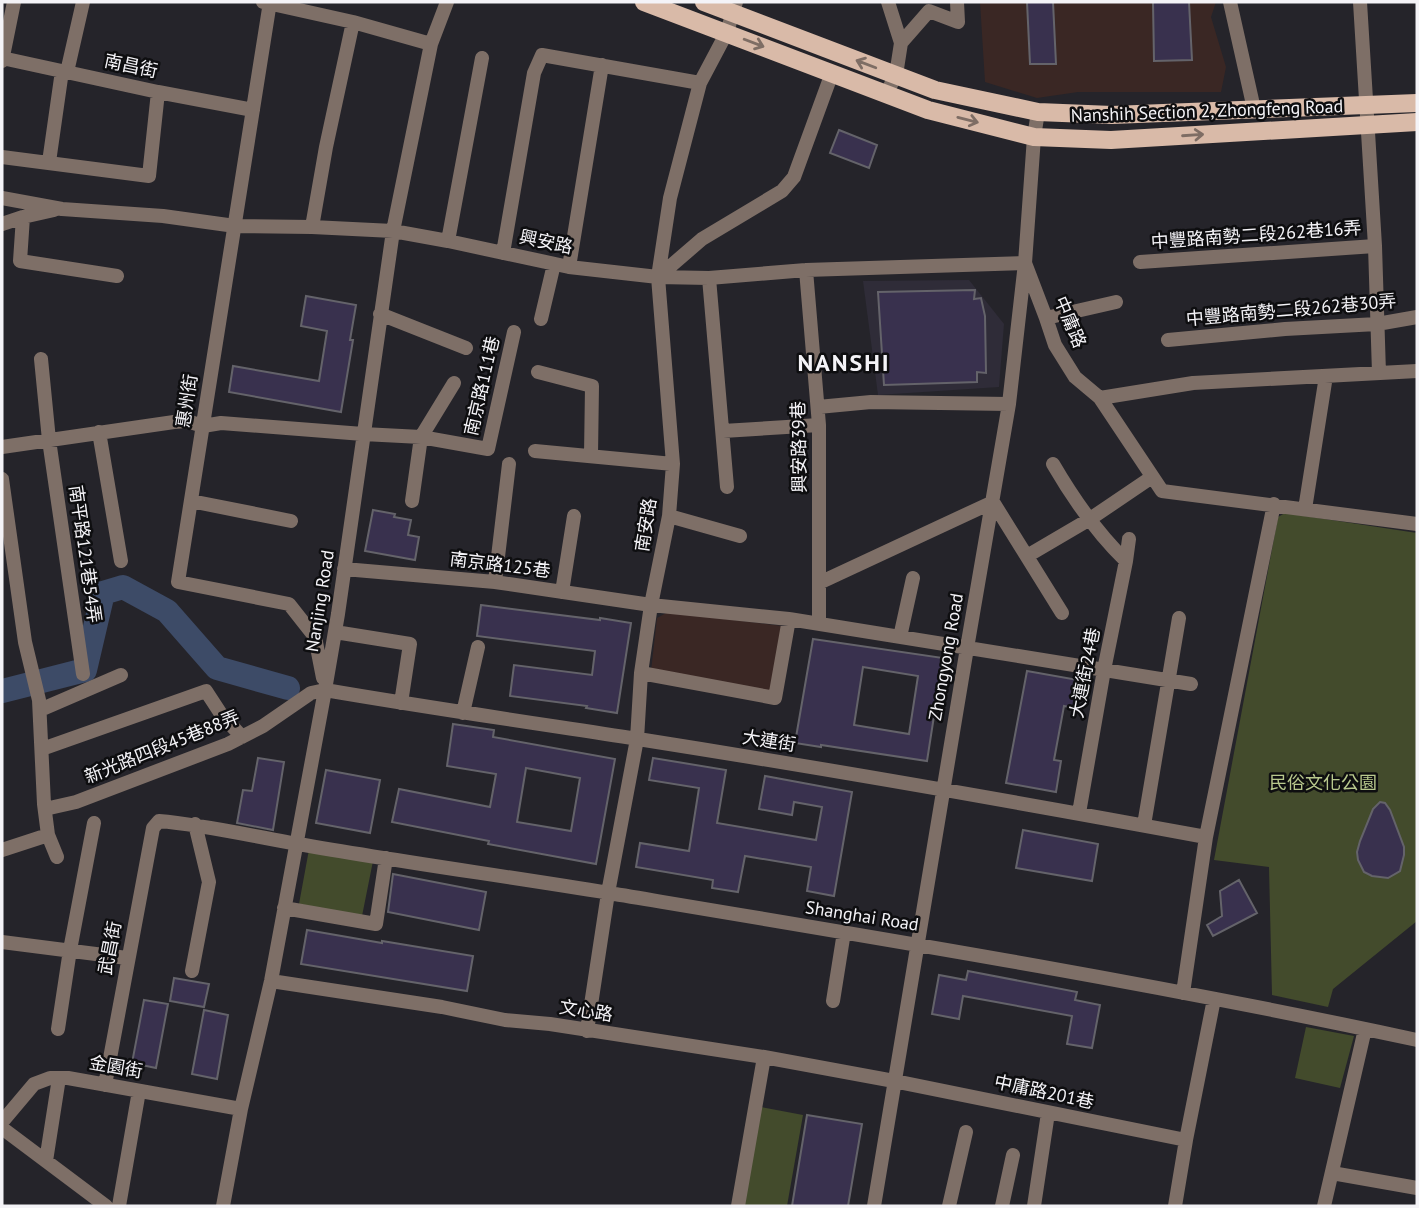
<svg xmlns="http://www.w3.org/2000/svg" width="1419" height="1208" font-family="'PT Sans','Noto Sans TC',sans-serif">
<style>
.built{fill:#2f2c38}
.education{fill:#3a2724}
.green{fill:#434b2c}
.lines{fill:none;stroke-linecap:round;stroke-linejoin:round}
.river{stroke:#3d4b67;stroke-width:24}
.building{fill:#39314e;stroke:#64636a;stroke-width:2;fill-rule:evenodd}
.minor{stroke:#7e6f67;stroke-width:14}
.major{stroke:#d9baa8;stroke-width:18}
.oneway{stroke:#7e6d64}
.labels{text-anchor:middle;stroke-width:5;stroke-linejoin:round;paint-order:stroke}
.street-label{font-size:18px;fill:#f4f3f7;stroke:#0e0e10}
.park-label{font-size:18px;fill:#b8c88d;stroke:#0e0e10}
.district-label{font-size:24px;font-weight:bold;letter-spacing:2px;fill:#f4f3f7;stroke:#0e0e10}
</style>
<rect width="100%" height="100%" fill="#25242a"/>
<path class="built" d="M969 280 1004 324 999 387 878 395 863 281Z"/>
<path class="education" d="M980 2H1216L1211 17 1226 67 1221 92H1078L1037 98 985 82Z
M668 612 782 626 774 692 651 671 657 618Z"/>
<path class="green" d="M1285 513 1417 533V921L1333 989 1328 1007 1272 995 1269 867 1214 860 1278 517Z
M310 844 374 856 362 916 299 904Z
M1306 1027 1354 1036 1340 1088 1295 1078Z
M761 1107 803 1115 787 1206H744Z"/>
<g class="lines">
<path class="river" d="M2 691 85 670 103 593 123 587 167 611 217 668 288 688"/>
</g>
<path class="building" d="M1027 2H1053L1056 64H1030Z
M1153 2H1189L1192 60 1154 61Z
M839 130 877 145 869 168 830 153Z
M975 290 974 299 981 298 985 316 986 373 977 372V382L884 385 878 292Z
M306 296 356 305 350 340H353L341 412 229 392 233 366 319 381 327 331 301 326Z
M373 510 395 514 394 517 411 520 408 535 419 537 415 560 365 551Z
M481 605 600 620V618L631 623 617 713 586 708 587 706 510 696 514 665 592 675 595 651 477 636Z
M813 639 943 658 927 761 821 745V747L795 743ZM863 667 918 676 909 734 854 725Z
M1027 671 1078 680 1073 708 1064 706 1054 760 1061 761 1056 792 1006 783Z
M453 724 494 730 493 737 615 759 596 864 488 844 489 841 392 822 399 789 490 807 496 774 447 766ZM526 768 580 778 571 831 517 822Z
M258 758 284 762 273 830 237 823 243 790 252 791Z
M653 758 726 770 717 823 816 840 822 807 794 802 792 815 759 809 765 776 852 792 834 896 807 891 811 867 745 856 738 892 712 888 713 880 636 867 640 843 689 851 699 788 649 780Z
M326 770 380 780 370 833 316 823Z
M1380 802 1385 803 1390 810 1404 847V855L1400 871 1388 878 1372 876 1364 872 1358 860 1357 852 1360 841 1373 809Z
M1023 830 1098 844 1092 881 1016 868Z
M393 874 486 892 479 930 388 912Z
M1239 880 1257 913 1213 936 1207 925 1222 916 1220 891Z
M307 930 382 943V941L473 956 467 991 301 964Z
M968 971 1077 992 1075 1000 1100 1005 1092 1048 1067 1044 1072 1016 963 996 959 1019 932 1014 939 975 966 980Z
M174 978 209 984 204 1007 170 1001Z
M144 1000 168 1004 156 1068 132 1063Z
M204 1010 228 1015 217 1079 192 1074Z
M807 1115 862 1124 848 1206H792Z"/>
<g class="lines">
<path class="minor" d="M263 2 353 22 431 44
M270 2 178 582 289 604 315 637 323 678
M1230 2 1254 109
M1360 2 1375 246 1379 373
M901 43 929 11 958 22 957 2
M2 58 158 92 253 110
M2 61 14 2
M67 72 83 2
M886 94 896 75 901 43 888 2
M2 157 149 176 158 92
M49 162 62 71
M2 198 62 209 163 216 235 226 312 227 393 231 448 241 569 267 658 277 709 278 806 270 1025 263 1046 318 1055 345 1075 377 1100 398 1162 491 1417 524
M23 217 20 261 117 276
M2 224 23 217 54 210
M312 227 326 147 353 22
M448 241 482 58
M503 253 534 73 542 55 700 83
M1140 262 1375 246
M569 267 602 65
M806 270 819 425V624
M658 277 702 239 782 191 794 177 832 73
M709 278 727 487
M380 314 466 348
M1046 318 1116 302
M541 319 554 264
M1168 340 1285 329 1377 324 1417 317
M41 359 49 440 83 674
M538 372 592 386 591 455
M1100 398 1193 383 1417 371
M818 407 871 402 1009 404
M723 431 819 425
M99 432 121 561
M2 447 174 422 187 421 203 426 221 423 363 434 421 437 488 449 514 332
M535 451 673 464
M1053 464C1074 500 1096 532 1126 561
M2 479 25 642 39 700 44 804 48 835 57 857
M191 501 291 521
M412 501 421 437 454 383
M1305 509 1326 376
M669 516 740 536
M1027 556 1090 519 1152 477
M344 569 495 582 651 605 789 619 1191 684
M495 582 509 464
M819 583 993 502 1062 613
M562 592 574 516
M335 632 410 644 401 703
M900 637 913 578
M641 673 775 698 789 619
M40 710 121 675
M463 713 478 647
M42 749 206 691 221 714 242 737
M45 809 76 802 228 744 263 726 311 693 325 690C430 708 534 723 638 739 828 769 1017 802 1206 837
M1079 813 1104 670 1126 561 1129 539
M1144 825 1179 618
M2 850 48 835
M284 908 376 924 386 858
M2 942 127 958
M192 971 209 882 195 824
M271 981 442 1007 505 1020 550 1024 764 1057 894 1081 1186 1140
M1183 993 1206 837 1274 504
M833 1001 844 932
M58 1029 70 950 94 823
M587 1031 608 893 637 739 641 673 651 605 669 516 673 464 658 277 670 198 700 83 727 32 736 2
M105 1085 153 828 159 821C206 825 251 836 298 844 401 862 505 876 609 893 879 938 1149 982 1417 1040
M2 1122 34 1084 50 1078H68L241 1109
M2 1128 106 1206
M46 1161 59 1078
M1332 1173 1417 1188
M119 1206 139 1091
M223 1206 241 1109 271 981 325 690 338 614 393 231 431 44 447 2
M738 1206 764 1057
M874 1206 967 648 1009 404 1025 263 1034 137 1038 112
M949 1206 966 1132
M1002 1206 1013 1155
M1034 1206 1048 1113
M1175 1206 1186 1140 1214 999
M1324 1206 1365 1029"/>
<path class="major" d="M644 2 928 110 1034 137 1111 140 1417 122
M704 2 935 90 1038 112 1112 115 1417 103"/>
</g>
<defs><path id="oneway-shaft" d="M-6 0H5M1.5-3L5.5 0L1.5 3" fill="none" stroke-width="1.6" stroke-linecap="round" stroke-linejoin="round" transform="scale(1.75)"/></defs>
<g class="oneway">
<use href="#oneway-shaft" transform="translate(754 43) rotate(21)"/>
<use href="#oneway-shaft" transform="translate(866 64) rotate(-159)"/>
<use href="#oneway-shaft" transform="translate(968 120) rotate(14)"/>
<use href="#oneway-shaft" transform="translate(1193 135) rotate(-4)"/>
</g>
<g class="labels">
<g class="street-label">
<text transform="translate(131 66) rotate(12)" y="6">南昌街</text>
<text transform="translate(1207 111) rotate(-2)" y="6">Nanshih Section 2, Zhongfeng Road</text>
<text transform="translate(1256 235) rotate(-4)" y="6">中豐路南勢二段262巷16弄</text>
<text transform="translate(546 242) rotate(12)" y="6">興安路</text>
<text transform="translate(1291 310) rotate(-5)" y="6">中豐路南勢二段262巷30弄</text>
<text transform="translate(1070 322) rotate(67)" y="6">中庸路</text>
<text transform="translate(482 386) rotate(-77)" y="6">南京路111巷</text>
<text transform="translate(187 401) rotate(-81)" y="6">惠州街</text>
<text transform="translate(799 447) rotate(-91)" y="6">興安路39巷</text>
<text transform="translate(646 525) rotate(-81)" y="6">南安路</text>
<text transform="translate(85 554) rotate(82)" y="6">南平路121巷54弄</text>
<text transform="translate(500 565) rotate(7)" y="6">南京路125巷</text>
<text transform="translate(320 601) rotate(-81)" y="6">Nanjing Road</text>
<text transform="translate(946 657) rotate(-80)" y="6">Zhongyong Road</text>
<text transform="translate(1085 673) rotate(-79)" y="6">大連街24巷</text>
<text transform="translate(769 741) rotate(9)" y="6">大連街</text>
<text transform="translate(162 747) rotate(-22)" y="6">新光路四段45巷88弄</text>
<text transform="translate(862 916) rotate(9)" y="6">Shanghai Road</text>
<text transform="translate(110 948) rotate(-79)" y="6">武昌街</text>
<text transform="translate(586 1011) rotate(9)" y="6">文心路</text>
<text transform="translate(116 1067) rotate(10)" y="6">金園街</text>
<text transform="translate(1044 1092) rotate(12)" y="6">中庸路201巷</text>
</g>
<g class="park-label">
<text x="1323" y="789">民俗文化公園</text>
</g>
<g class="district-label">
<text x="844" y="371">NANSHI</text>
</g>
</g>
<rect width="1419" height="1208" fill="none" stroke="#f4f3f7" stroke-width="7"/>
</svg>
